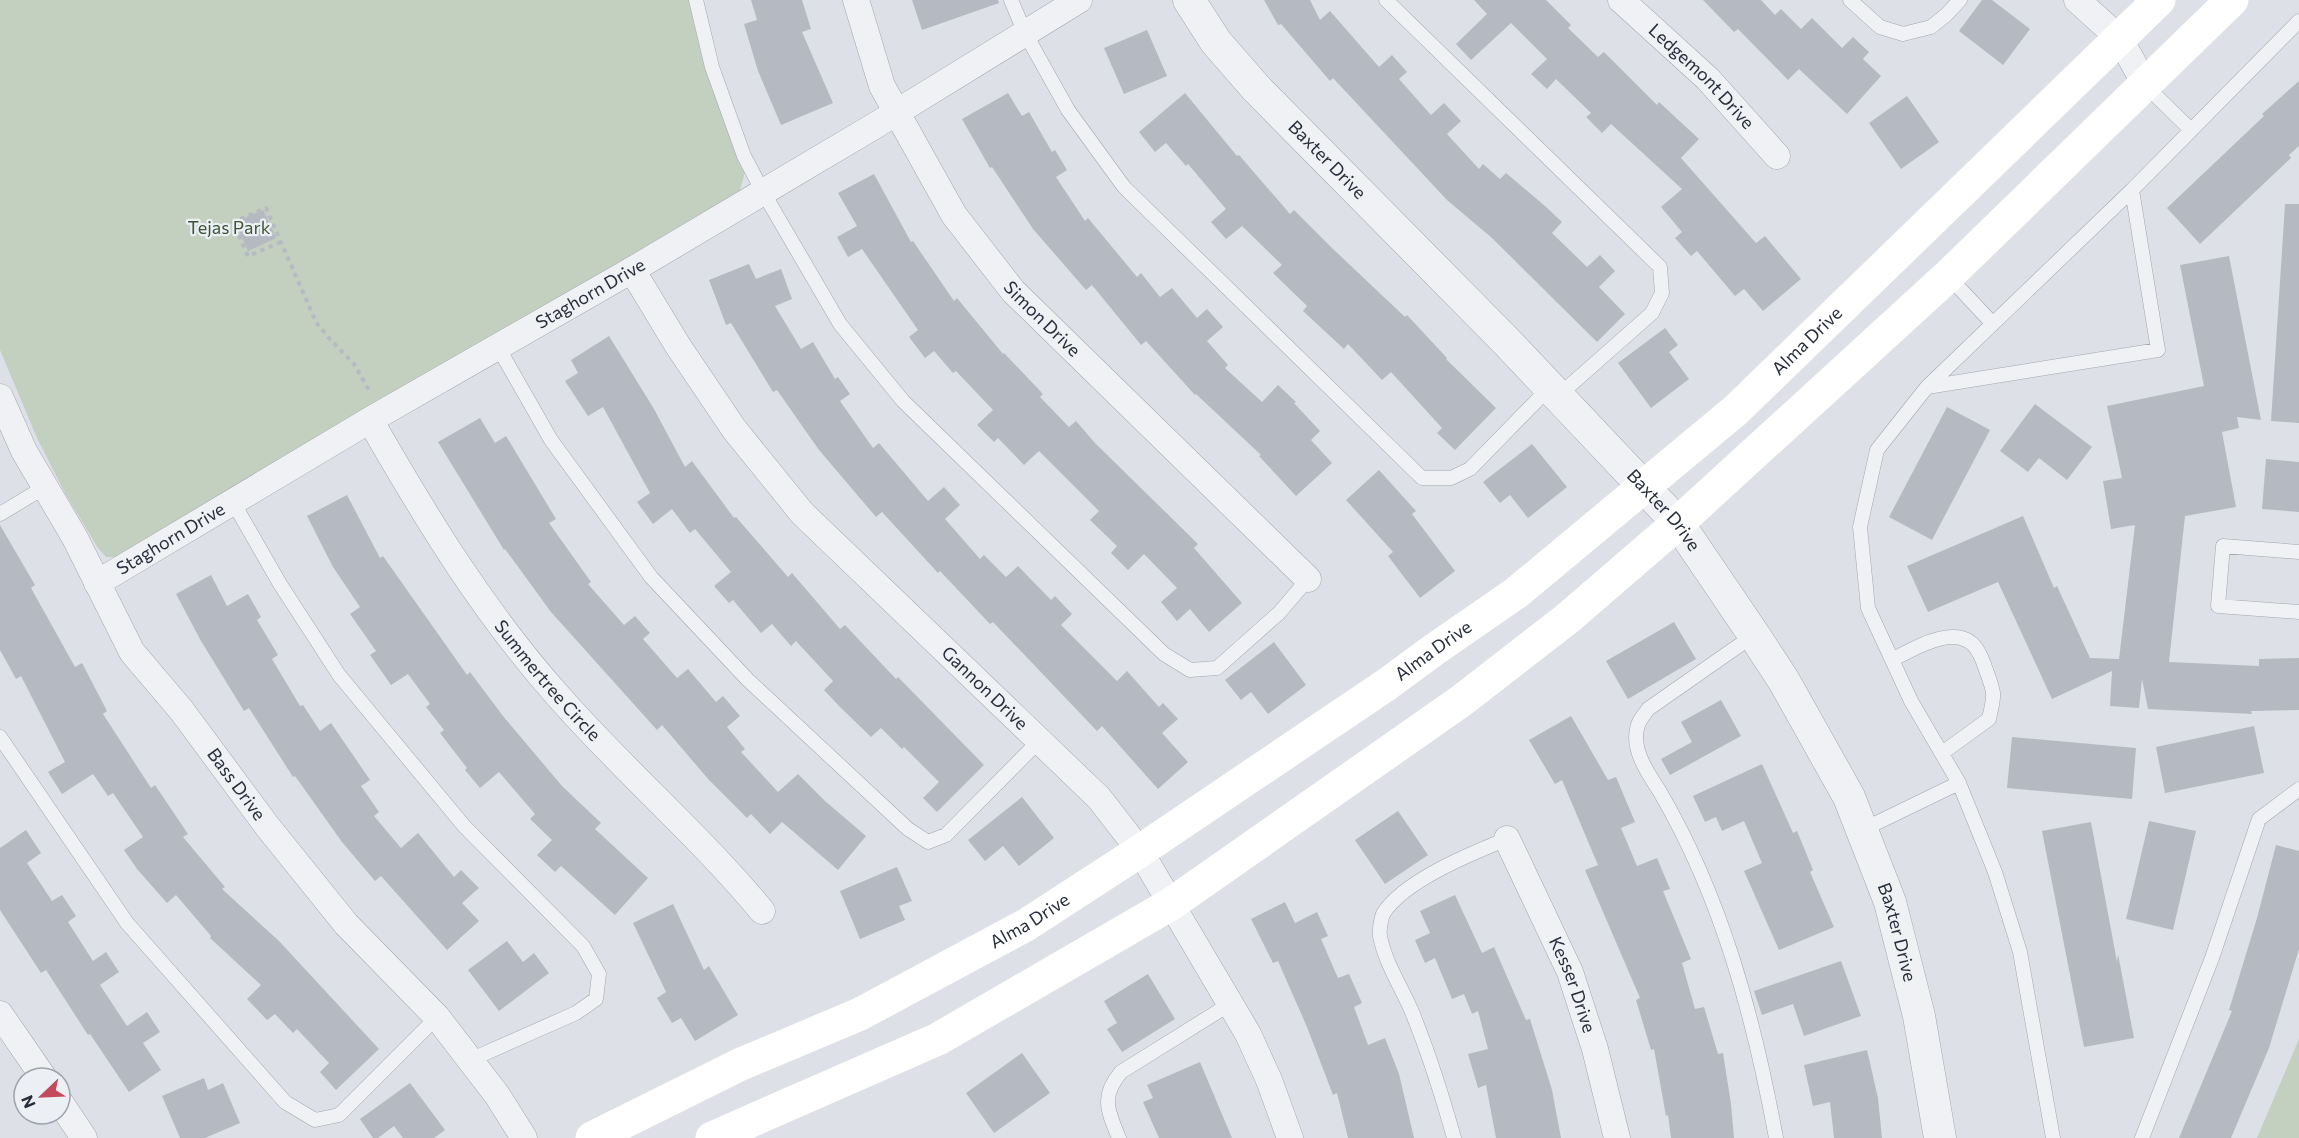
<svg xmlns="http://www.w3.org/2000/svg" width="2299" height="1138" font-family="Commissioner,sans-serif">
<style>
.green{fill:#c3cfbf}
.building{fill:#b5bac2}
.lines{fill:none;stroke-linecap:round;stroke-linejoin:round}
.service-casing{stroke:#a3a7af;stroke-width:15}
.minor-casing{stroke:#a3a7af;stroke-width:27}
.tertiary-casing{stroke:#a3a7af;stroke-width:33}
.path{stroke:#b7bbc1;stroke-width:4;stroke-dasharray:4.5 4.5;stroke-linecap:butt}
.service{stroke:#eff1f5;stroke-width:14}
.minor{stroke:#eff1f5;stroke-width:26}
.tertiary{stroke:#eff1f5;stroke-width:32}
.secondary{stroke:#fff;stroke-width:33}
.labels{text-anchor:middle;stroke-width:4.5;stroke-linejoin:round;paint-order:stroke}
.street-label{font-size:18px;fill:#282f3b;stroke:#eceff4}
.park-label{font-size:18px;fill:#3c5636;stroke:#eceff4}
</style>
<rect width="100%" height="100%" fill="#dde0e6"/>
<path class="green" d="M0 0H690L746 168 740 190 123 557H106L98 548 66 495 37 438 0 350Z
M2299 1039V1138H2257Z"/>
<path class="building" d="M751 0H802L811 29 802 32 833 103 781 125 758 71 744 24 757 20Z
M912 0H998L999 3 922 30Z
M1264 0H1310L1320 20 1330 11 1379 67 1392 55 1407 72 1399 79 1431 115 1444 103 1461 121 1447 134 1479 169 1483 164 1500 179 1506 173 1545 206 1562 222 1552 233 1587 267 1600 255 1615 271 1599 287 1625 314 1597 342 1492 238 1447 200 1333 78 1330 81 1281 24 1278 25Z
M1474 0H1546L1571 25 1568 28 1598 57 1604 52 1657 105 1659 102 1699 139 1681 158 1756 243 1765 236 1801 279 1763 311 1744 289 1735 296 1697 251 1691 256 1675 238 1682 232 1661 207 1682 189 1611 124 1602 133 1586 117 1591 113 1556 79 1547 89 1531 74 1547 59 1511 23 1471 60 1456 44 1487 14Z
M1703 0H1761L1775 15 1781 9 1801 29 1812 18 1842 48 1853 37 1869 52 1863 59 1881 76 1847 114 1799 69 1788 80 1738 29 1734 32Z
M1982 0H1992L2030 29 2003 65 1959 31Z
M1147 30 1167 76 1124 94 1104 48Z
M2299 81V146L2289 155 2291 158 2200 244 2167 208 2264 116 2262 114Z
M1008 93 1022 116 1029 112 1052 152 1055 150 1067 170 1056 177 1085 221 1088 218 1137 277 1141 273 1160 297 1172 288 1197 318 1207 309 1223 327 1207 341 1228 365 1225 368 1262 402 1278 385 1296 402 1294 403 1320 431 1311 440 1332 463 1296 496 1259 456 1261 455 1196 394 1195 395 1146 341 1141 345 1092 285 1086 290 1033 229 992 167 990 168 962 119Z
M1185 93 1237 156 1239 155 1290 214 1294 210 1332 248 1405 317 1407 315 1447 358 1446 359 1496 408 1455 450 1437 433 1442 428 1391 372 1382 380 1348 344 1344 349 1303 311 1307 306 1273 273 1282 265 1242 226 1226 239 1211 222 1226 209 1188 164 1186 166 1166 143 1155 152 1139 132Z
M1907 96 1939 142 1901 169 1869 123Z
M874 174 911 242 913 241 954 301 957 298 1003 354 1004 353 1043 394 1040 397 1069 427 1076 421 1095 443 1198 544 1194 548 1242 603 1209 632 1190 609 1177 621 1161 602 1177 588 1144 554 1128 570 1111 553 1117 546 1090 520 1099 511 1039 451 1024 465 998 438 994 442 977 425 993 410 956 371 953 373 934 351 925 358 909 337 918 330 862 249 848 257 837 237 857 226 838 193Z
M2285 204H2299V423L2271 421Z
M263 210 276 238 248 251 235 222Z
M2229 256 2261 420 2237 417 2239 428 2222 432 2236 507 2185 516 2169 662 2259 666V659L2299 658V710L2251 711 2252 714 2148 709 2142 679 2139 708 2110 706 2112 671 2052 699 1998 582 1928 612 1907 566 2023 516 2054 588 2057 586 2090 658 2119 659 2135 525 2111 529 2103 481 2122 478 2107 406 2204 386 2180 265Z
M749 264 756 279 781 269 792 299 775 306 801 349 813 342 835 379 838 377 850 394 840 401 873 448 879 443 928 501 944 487 960 505 945 519 980 559 984 555 1006 577 1018 566 1051 600 1055 596 1072 614 1061 625 1117 681 1127 671 1159 707 1163 703 1178 719 1162 733 1188 762 1158 789 1102 726 1097 731 993 622 990 624 940 571 938 573 882 512 876 517 819 450 777 390 773 392 731 323 726 325 709 280Z
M1665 328 1678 345 1669 352 1689 379 1651 408 1618 363Z
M609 336 654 409 685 467 692 461 734 518 736 517 788 577 792 573 840 629 845 625 896 679 898 677 984 765 937 812 923 798 939 782 904 747 902 749 881 728 871 737 839 706 824 690 833 681 796 641 791 646 772 624 761 633 733 600 729 603 714 586 731 572 695 529 690 533 672 509 653 524 637 502 650 493 603 407 588 416 565 381 578 373 571 360Z
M2035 404 2092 447 2067 480 2039 458 2028 472 2000 451Z
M1947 407 1990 430 1932 540 1889 517Z
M480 418 495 443 506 436 556 519 549 523 591 582 588 584 624 625 635 616 650 633 643 639 677 678 688 669 716 702 723 696 740 716 727 727 745 749 741 752 778 792 798 774 825 801 866 836 838 870 782 822 770 834 751 814 747 818 709 780 662 725 657 730 551 612 505 549 504 550 438 442Z
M1532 444 1567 487 1528 518 1510 495 1500 503 1483 482Z
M2266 459 2299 462V512L2262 509Z
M1379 470 1416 511 1412 514 1455 571 1420 598 1388 556 1393 552 1346 500Z
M347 495 380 558 383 556 467 675 470 672 503 716 562 786 601 823 595 829 648 878 615 915 561 866 555 872 537 855 552 840 530 819 535 814 499 772 480 788 465 770 467 768 440 733 444 730 426 707 430 704 408 674 391 685 370 655 376 651 350 614 360 607 333 567 307 516Z
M0 525 35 585 31 588 75 667 82 663 107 711 103 714 151 788 155 785 188 834 183 837 225 887 222 889 279 941 379 1049 336 1090 320 1072 329 1063 297 1029 293 1033 275 1014 267 1020 247 999 261 985 210 938 211 936 176 895 167 903 137 869 124 850 143 837 113 793 108 796 93 774 62 794 48 772 65 762 21 676 16 679 0 650Z
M211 575 227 606 248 594 261 617 257 620 278 655 272 659 300 706 303 705 320 731 331 723 370 780 361 786 379 812 374 816 401 848 418 833 454 877 461 870 479 888 462 903 479 921 447 950 381 876 375 881 342 842 295 776 293 777 249 708 244 711 201 641 176 594Z
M1674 622 1696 659 1628 699 1606 661Z
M1274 642 1306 685 1268 714 1251 692 1241 700 1225 680Z
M1721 700 1741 736 1670 775 1661 759 1692 742 1681 722Z
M1571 716 1608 780 1616 777 1635 822 1621 828 1637 866 1657 858 1670 889 1663 891 1691 959 1682 963 1695 1009 1704 1007 1718 1054 1723 1053 1731 1104 1734 1138H1671L1668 1115 1666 1116 1654 1049 1651 1050 1636 1000 1640 998 1585 870 1598 865 1562 780 1555 784 1529 740Z
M2254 726 2264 773 2165 793 2156 747Z
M2012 737 2136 748 2132 799 2007 788Z
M1762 764 1793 833 1797 831 1813 870 1810 872 1834 927 1779 950 1744 871 1762 863 1744 821 1722 831 1716 817 1705 822 1693 796Z
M1022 797 1054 838 1019 866 1003 846 985 861 968 840Z
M1398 811 1428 855 1385 884 1355 840Z
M2149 821 2196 831 2173 930 2126 919Z
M2091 822 2117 962 2118 954 2134 1038 2084 1047 2042 831Z
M26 830 41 853 27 863 52 901 62 895 76 916 68 922 93 961 106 952 119 972 100 985 127 1026 147 1012 160 1032 143 1043 161 1070 129 1092 90 1034 88 1035 46 970 41 973 0 910V848Z
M2276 845 2299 851V949L2269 1048 2231 1138H2179L2232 1011 2229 1010 2257 918Z
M897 867 912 901 899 906 905 920 860 939 840 891Z
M1455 895 1482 953 1494 947 1526 1020 1530 1019 1552 1090 1561 1138H1496L1486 1085 1478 1088 1468 1054 1488 1049 1478 1011 1472 1014 1464 994 1452 999 1435 958 1425 963 1415 940 1430 933 1420 911Z
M1285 902 1295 923 1317 912 1328 936 1321 939 1338 978 1349 974 1362 1003 1354 1007 1368 1045 1385 1038 1399 1074 1414 1138H1348L1337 1093 1333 1095 1307 1027 1278 961 1273 963 1251 919Z
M673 904 704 970 709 966 738 1015 695 1041 681 1018 672 1023 657 998 666 992 633 923Z
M507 941 523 962 534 953 549 973 499 1011 468 970Z
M1841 961 1861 1016 1804 1036 1793 1004 1762 1015 1754 991Z
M1148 974 1175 1019 1122 1052 1107 1029 1117 1023 1104 1001Z
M1867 1050 1878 1098 1882 1138H1834L1830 1102 1813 1106 1804 1065Z
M1022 1053 1050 1093 994 1133 966 1093Z
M1200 1062 1232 1138H1159L1143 1102 1153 1098 1147 1085Z
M204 1078 208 1090 223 1083 240 1123 205 1138H180L162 1096Z
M410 1083 445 1130 434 1138H403L394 1126 378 1138H373L360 1119Z"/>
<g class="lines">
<g class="service-casing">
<path id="service" d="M696 0 712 67 744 156 763 192 840 324 903 401 1164 654 1190 670 1217 668 1279 613 1308 579
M1011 0 1025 33 1068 110 1124 187 1422 478H1451L1470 469 1550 387
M1386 0 1660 267 1662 293 1652 313 1558 396
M1850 0 1880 27 1903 34 1931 27 1946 15 1960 0
M2146 86 2190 129
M1948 276 1993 324
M498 347 551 440 651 577 748 680 908 829 928 842 946 835 1040 740
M1927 387 2158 350 2132 190
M233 502 280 584 339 675 464 826 583 946 599 974 596 999 576 1013 470 1060
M0 514 45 487
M2299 552 2223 546 2218 606 2299 612
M1754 635 1648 709C1645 714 1640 719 1638 725 1630 749 1648 773 1660 792 1722 898 1754 1018 1776 1138
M1892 660C1914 648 1962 619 1979 653 1982 658 1984 664 1986 670 1995 694 1995 693 1989 719L1942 753
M0 737 127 923 285 1102 315 1120 339 1115 437 1017
M1862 830 1959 783
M1119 1138C1108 1111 1100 1097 1121 1072L1230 1004
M1454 1138C1442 1095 1429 1054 1412 1012 1402 988 1385 963 1380 936 1379 931 1381 919 1383 914 1403 881 1472 853 1507 839
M2053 1138 2020 952 1995 872 1959 783 1911 701 1868 608 1860 527 1877 450 1927 387 2132 190 2299 21
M2142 1138 2212 958 2259 819 2299 789"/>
</g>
<g class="minor-casing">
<g id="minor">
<path id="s1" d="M856 0 882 86 954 215 1013 291 1308 579"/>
<path id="s2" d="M1621 0 1708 79 1777 156"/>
<path d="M2077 0 2120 39 2146 86"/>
<path id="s3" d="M632 270 678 346 734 429 802 513 1099 798 1140 851 1248 1034 1269 1080 1290 1138"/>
<path id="s4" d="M0 397 24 451 75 538 132 652 182 711 267 826 346 924 437 1017 497 1095 524 1138"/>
<path id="s5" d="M370 420C426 518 484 613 559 697 624 771 699 835 762 911"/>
<path id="s6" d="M97 583 370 420 632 270 876 125 1079 0"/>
<path id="s7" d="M1507 839 1570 972 1595 1049 1617 1138"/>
<path d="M0 1014 44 1078"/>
<path d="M60 1102 84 1138"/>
</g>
</g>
<g class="tertiary-casing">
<g id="tertiary">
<path id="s8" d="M1189 0 1216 42 1256 88 1505 340 1678 523 1754 635 1784 681 1849 797 1890 902 1919 1016 1940 1138"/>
</g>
</g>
<path class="path" d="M281 242 248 256 233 222 266 208 316 322 327 336 354 364 370 392"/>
<use href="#service" class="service"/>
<use href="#minor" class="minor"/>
<use href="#tertiary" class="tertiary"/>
<g class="secondary">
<path id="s9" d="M592 1138 739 1065 860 1014 1026 925 1140 851 1386 685 1435 649 1516 593 1736 410 2159 0"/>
<path d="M712 1138 938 1039 1171 904 1461 701 1568 618 1678 523 1948 276 2232 0"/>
</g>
</g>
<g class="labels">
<g class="street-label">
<text dy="6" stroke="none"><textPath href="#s2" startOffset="111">Ledgemont Drive</textPath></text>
<text dy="6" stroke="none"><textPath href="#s8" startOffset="212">Baxter Drive</textPath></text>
<text dy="6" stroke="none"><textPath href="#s6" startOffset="572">Staghorn Drive</textPath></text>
<text dy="6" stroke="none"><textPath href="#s1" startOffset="374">Simon Drive</textPath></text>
<text dy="6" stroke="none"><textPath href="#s9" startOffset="1461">Alma Drive</textPath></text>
<text dy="6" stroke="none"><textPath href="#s8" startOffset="698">Baxter Drive</textPath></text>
<text dy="6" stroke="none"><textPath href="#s6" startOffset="86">Staghorn Drive</textPath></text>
<text dy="6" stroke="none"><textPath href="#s9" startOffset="975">Alma Drive</textPath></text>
<text dy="6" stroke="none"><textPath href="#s5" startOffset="316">Summertree Circle</textPath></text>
<text dy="6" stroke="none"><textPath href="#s3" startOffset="550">Gannon Drive</textPath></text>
<text dy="6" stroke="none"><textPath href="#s4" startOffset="456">Bass Drive</textPath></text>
<text dy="6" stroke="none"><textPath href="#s9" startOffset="489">Alma Drive</textPath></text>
<text dy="6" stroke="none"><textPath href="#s8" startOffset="1184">Baxter Drive</textPath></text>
<text dy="6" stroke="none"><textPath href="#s7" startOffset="160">Kesser Drive</textPath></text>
</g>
<g class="park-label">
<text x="229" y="234">Tejas Park</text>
</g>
</g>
<g transform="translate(42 1096) rotate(247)"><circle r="28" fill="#eceff4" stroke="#9ea2aa" stroke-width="1.5"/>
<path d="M0-4.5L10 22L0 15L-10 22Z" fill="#c4495a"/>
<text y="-9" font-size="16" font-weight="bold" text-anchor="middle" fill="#282f3b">N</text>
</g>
</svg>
